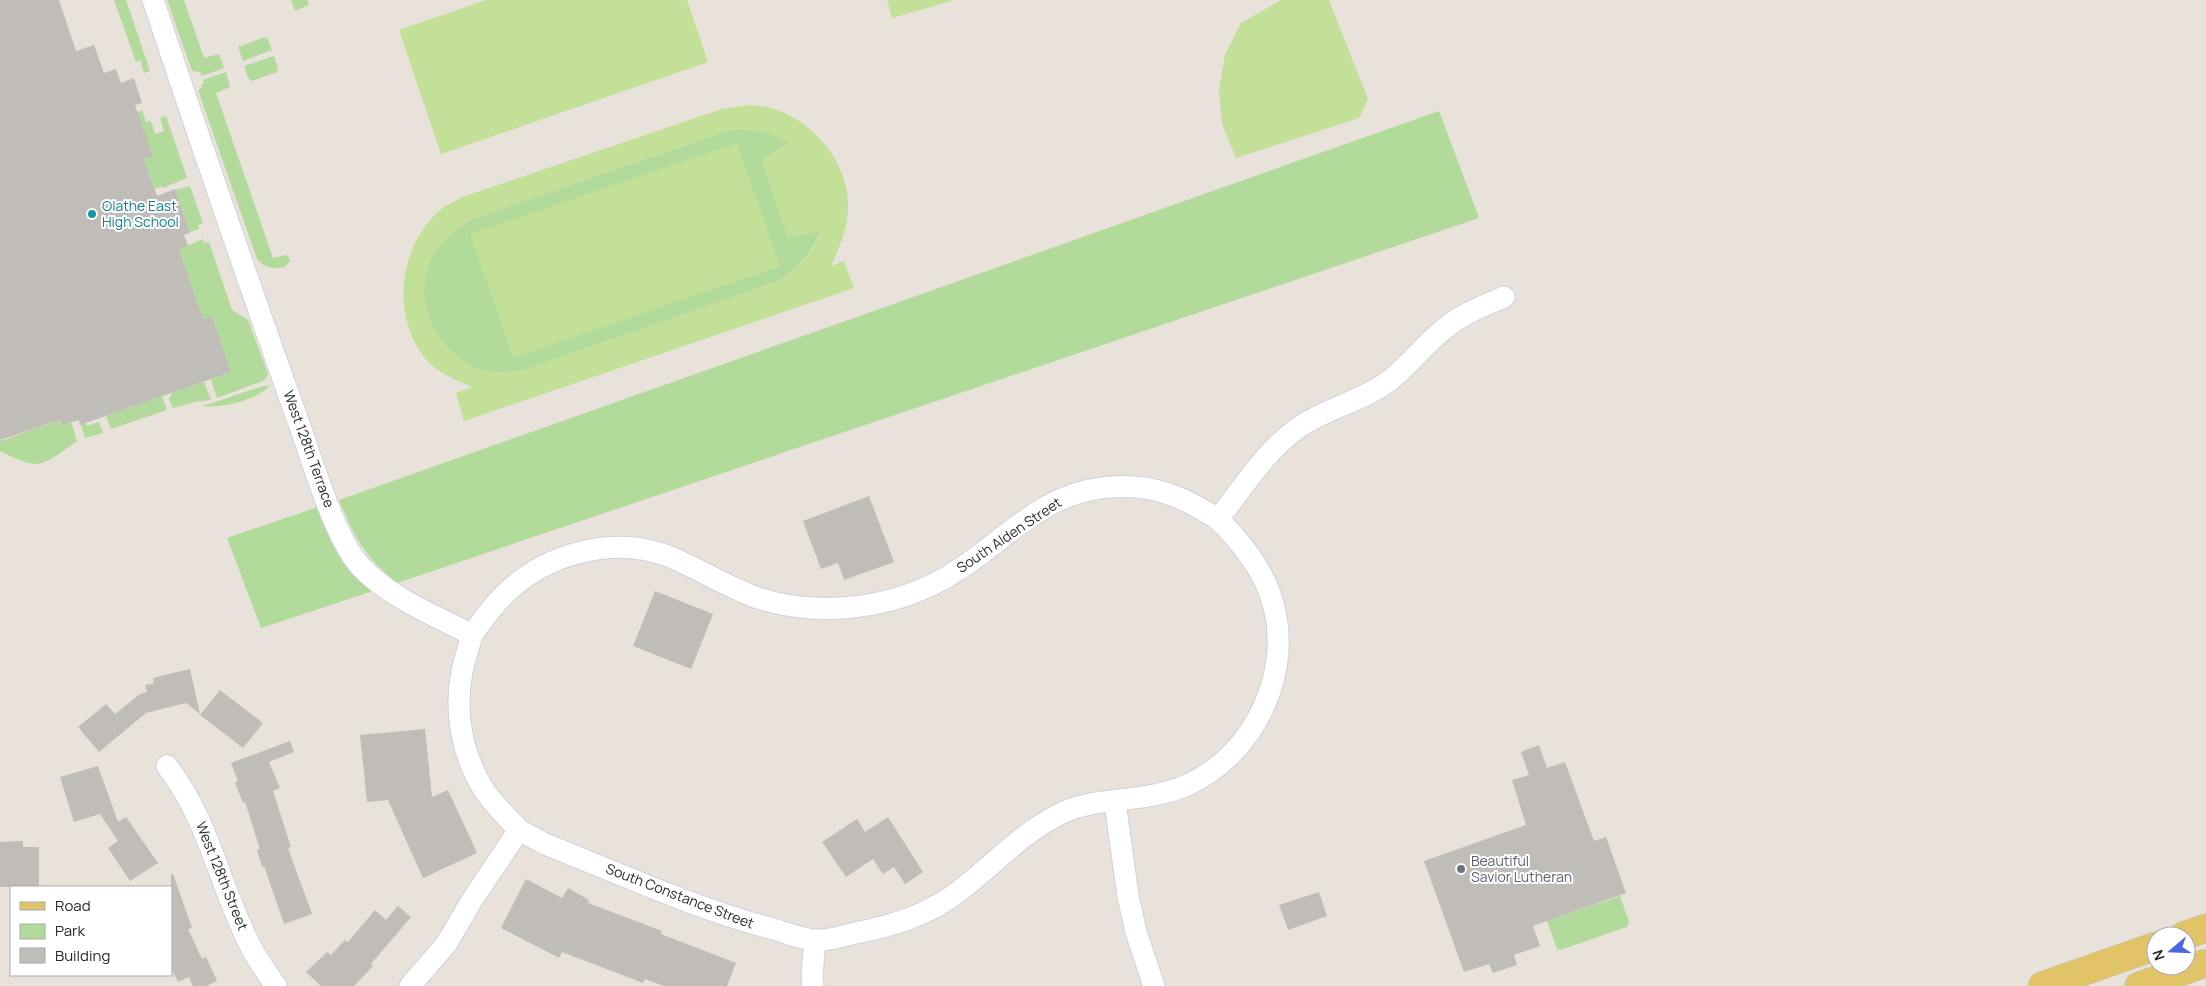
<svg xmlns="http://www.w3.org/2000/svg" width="2206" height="986" font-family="Manrope,sans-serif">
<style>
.green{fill:#b1da9b}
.pitch{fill:#c2e098;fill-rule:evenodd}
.building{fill:#c0bcb7}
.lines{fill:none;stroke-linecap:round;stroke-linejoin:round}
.minor-casing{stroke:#cfd2df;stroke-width:23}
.major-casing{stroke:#c3c3c3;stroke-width:29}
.minor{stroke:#fff;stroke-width:21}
.major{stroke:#e0c467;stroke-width:28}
.culture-dot{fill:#0f9aa8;stroke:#fff;stroke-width:2}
.worship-dot{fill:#6b7280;stroke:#fff;stroke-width:2}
.labels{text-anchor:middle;stroke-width:4;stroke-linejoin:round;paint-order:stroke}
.culture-label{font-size:14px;fill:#0d838f;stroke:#fff;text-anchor:start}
.street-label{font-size:14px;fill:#272727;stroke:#fff}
.worship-label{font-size:14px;fill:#5b616d;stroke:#fff;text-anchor:start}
</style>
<rect width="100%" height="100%" fill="#e8e2da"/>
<path class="green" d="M114 0H126L150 71 144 73 140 60 136 62Z
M167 0H184L204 58 219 54 224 68 202 76 200 72 192 71Z
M291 0H308L309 5 295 11Z
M265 37 268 39 272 50 243 61 238 47Z
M274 56 278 69 277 72 252 81 248 78 244 66Z
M226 72 230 87 216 93 273 258 286 255 288 256 290 261 285 267C273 269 265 268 257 259L198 90 202 88 201 85 204 83 203 80Z
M142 110 146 122 151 121 155 134 164 131 160 118 166 116 187 178 163 188 162 186 155 189 144 159 152 156 137 112Z
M1439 111 1479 218 397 583C364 556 355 538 339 500Z
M756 129 774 134 789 143 762 160 788 237 821 231C810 255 801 265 779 281L524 370C510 372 496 374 482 370 436 355 409 299 433 255 441 240 456 230 469 220L729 130Z
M190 186 203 223 198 225 199 229 190 232 175 190Z
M203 239 204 243 209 242 232 310 248 320 268 374 265 380 217 398 211 379 231 372 212 316 203 319 179 249Z
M204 382 211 400 195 402 173 408 169 399 173 392Z
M263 386H269C257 400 221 409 203 406Z
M162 396 167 410 111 429 106 416Z
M79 419 80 424 86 423 87 426 99 422 103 433 85 438Z
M60 420 62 425 71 422 77 441C41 466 41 472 0 451V441Z
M318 507 373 591 261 628 227 538Z
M1620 896 1629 922 1627 927 1560 950 1557 949 1547 921Z"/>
<path class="pitch" d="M486 0H687L708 62 441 154 399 30Z
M887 0H955L892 18Z
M1281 0H1329L1368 99 1359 118 1236 158 1222 124 1219 90 1225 55 1241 23Z
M749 105C756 106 764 106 771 108 812 120 847 160 848 203 849 226 840 246 831 266L844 261 854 288 464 421 456 393 472 387C456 380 435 372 424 357 391 313 399 247 439 211 445 205 455 202 462 197L722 109ZM729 130C753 130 767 130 789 143L762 160 788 237 821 231C811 256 800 266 779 281L524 370C510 372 496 374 482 370 436 355 409 299 433 255 441 240 456 230 469 220Z
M737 143 780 266 513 358 470 234Z"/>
<path class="building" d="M0 0H59L76 51 94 45 104 73 116 69 121 83 134 78 142 103 135 105 153 156 144 159 157 196 175 189 190 233 184 235 188 246 179 249 203 319 212 316 231 372 80 425 79 420 62 425 60 420 0 440Z
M869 496 894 562 844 580 838 563 821 569 803 521Z
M655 591 713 614 691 669 633 646Z
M190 669 200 714 186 703 146 713 99 752 78 727 106 704 115 714 140 694 147 692 145 685 154 683 153 678Z
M220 690 263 723 243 748 200 715Z
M425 729 432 797 448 790 477 853 423 878 388 800 367 802 360 735Z
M290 741 294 752 269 762 280 788 273 791 291 847 288 848 312 914 284 924 264 866 262 867 257 850 260 849 245 802 243 803 235 783 238 781 231 763Z
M1539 745 1547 768 1565 762 1594 841 1606 837 1626 893 1533 926 1540 946 1514 955 1517 965 1493 973 1489 964 1464 972 1424 861 1526 825 1512 780 1529 775 1521 752Z
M98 766 118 822 126 817 158 863 130 881 108 848 118 841 100 814 74 822 60 777Z
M888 817 923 872 905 884 894 867 883 874 873 859 846 877 822 842 857 819 865 832Z
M23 841V847H39V887H0V842Z
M171 874H173L192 928 188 929 202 959 206 957 217 981 206 986H193L189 977 178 982 171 968Z
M526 879 562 898 568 888 589 900 588 903 662 931 661 934 736 963 727 986H664L645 979 643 983 562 952 559 958 501 928Z
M1319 892 1327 916 1288 930 1279 905Z
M398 906 411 917 371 964 373 966 354 986H321L306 972 327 952 331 955 345 940 348 942 375 910 386 920Z"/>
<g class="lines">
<g class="minor-casing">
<path id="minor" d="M153 0C200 141 248 281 298 421 312 459 334 537 360 566 390 598 434 615 472 635 469 647 464 660 462 672 454 712 462 755 484 790 494 805 507 817 519 830
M472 635C482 621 491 608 503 596 544 554 612 535 668 556 693 566 717 581 743 592 775 607 818 611 853 607 891 603 926 591 958 570 988 551 1014 525 1046 507 1081 486 1127 481 1166 493 1185 499 1202 509 1218 519 1242 489 1265 451 1298 428 1326 408 1361 402 1389 381 1409 366 1424 345 1444 329 1462 314 1483 306 1504 297
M167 766C209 820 220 888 251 947 258 961 267 973 276 986
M1115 802 1128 896 1136 932 1154 986
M410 986 447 943 472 900 519 830 545 844C619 873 693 908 770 928 784 932 801 939 815 940 829 941 846 935 860 932 891 926 925 915 951 897 987 872 1016 837 1056 816 1094 795 1143 804 1185 786 1255 756 1297 668 1270 594 1260 565 1240 541 1218 519
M813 986 812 976 815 940"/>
</g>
<g class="major-casing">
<path id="major" d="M2183 936 2206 928
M2042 986 2156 946
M2139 986 2206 963"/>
</g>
<use href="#minor" class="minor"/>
<use href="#major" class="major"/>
</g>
<circle class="culture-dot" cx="92" cy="214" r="5"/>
<circle class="worship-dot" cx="1461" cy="869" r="5"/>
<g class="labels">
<g class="culture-label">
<text x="102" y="211">Olathe East<tspan x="102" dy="16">High School</tspan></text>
</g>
<g class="street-label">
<text transform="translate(309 449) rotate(70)" y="5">West 128th Terrace</text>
<text transform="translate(1009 535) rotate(-34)" y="5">South Alden Street</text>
<text transform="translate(222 876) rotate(68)" y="5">West 128th Street</text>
<text transform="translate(680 896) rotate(21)" y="5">South Constance Street</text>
</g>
<g class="worship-label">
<text x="1471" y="866">Beautiful<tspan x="1471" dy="16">Savior Lutheran</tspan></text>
</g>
</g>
<rect x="10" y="886" width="162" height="90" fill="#ffffff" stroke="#a9a9a9"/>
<rect x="20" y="902" width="25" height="8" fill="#e0c467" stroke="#a9a9a9"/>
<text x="55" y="911" font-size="15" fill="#272727">Road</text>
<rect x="20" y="924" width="25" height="15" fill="#b1da9b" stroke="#a9a9a9"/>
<text x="55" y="936" font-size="15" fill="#272727">Park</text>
<rect x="20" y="948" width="25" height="15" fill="#c0bcb7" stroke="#a9a9a9"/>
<text x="55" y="961" font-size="15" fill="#272727">Building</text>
<g transform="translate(2171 951) rotate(251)"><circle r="24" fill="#ffffff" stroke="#a9a9a9"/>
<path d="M0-4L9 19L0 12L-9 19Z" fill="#4a67e5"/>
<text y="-8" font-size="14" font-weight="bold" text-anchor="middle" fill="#272727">N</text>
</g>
</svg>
